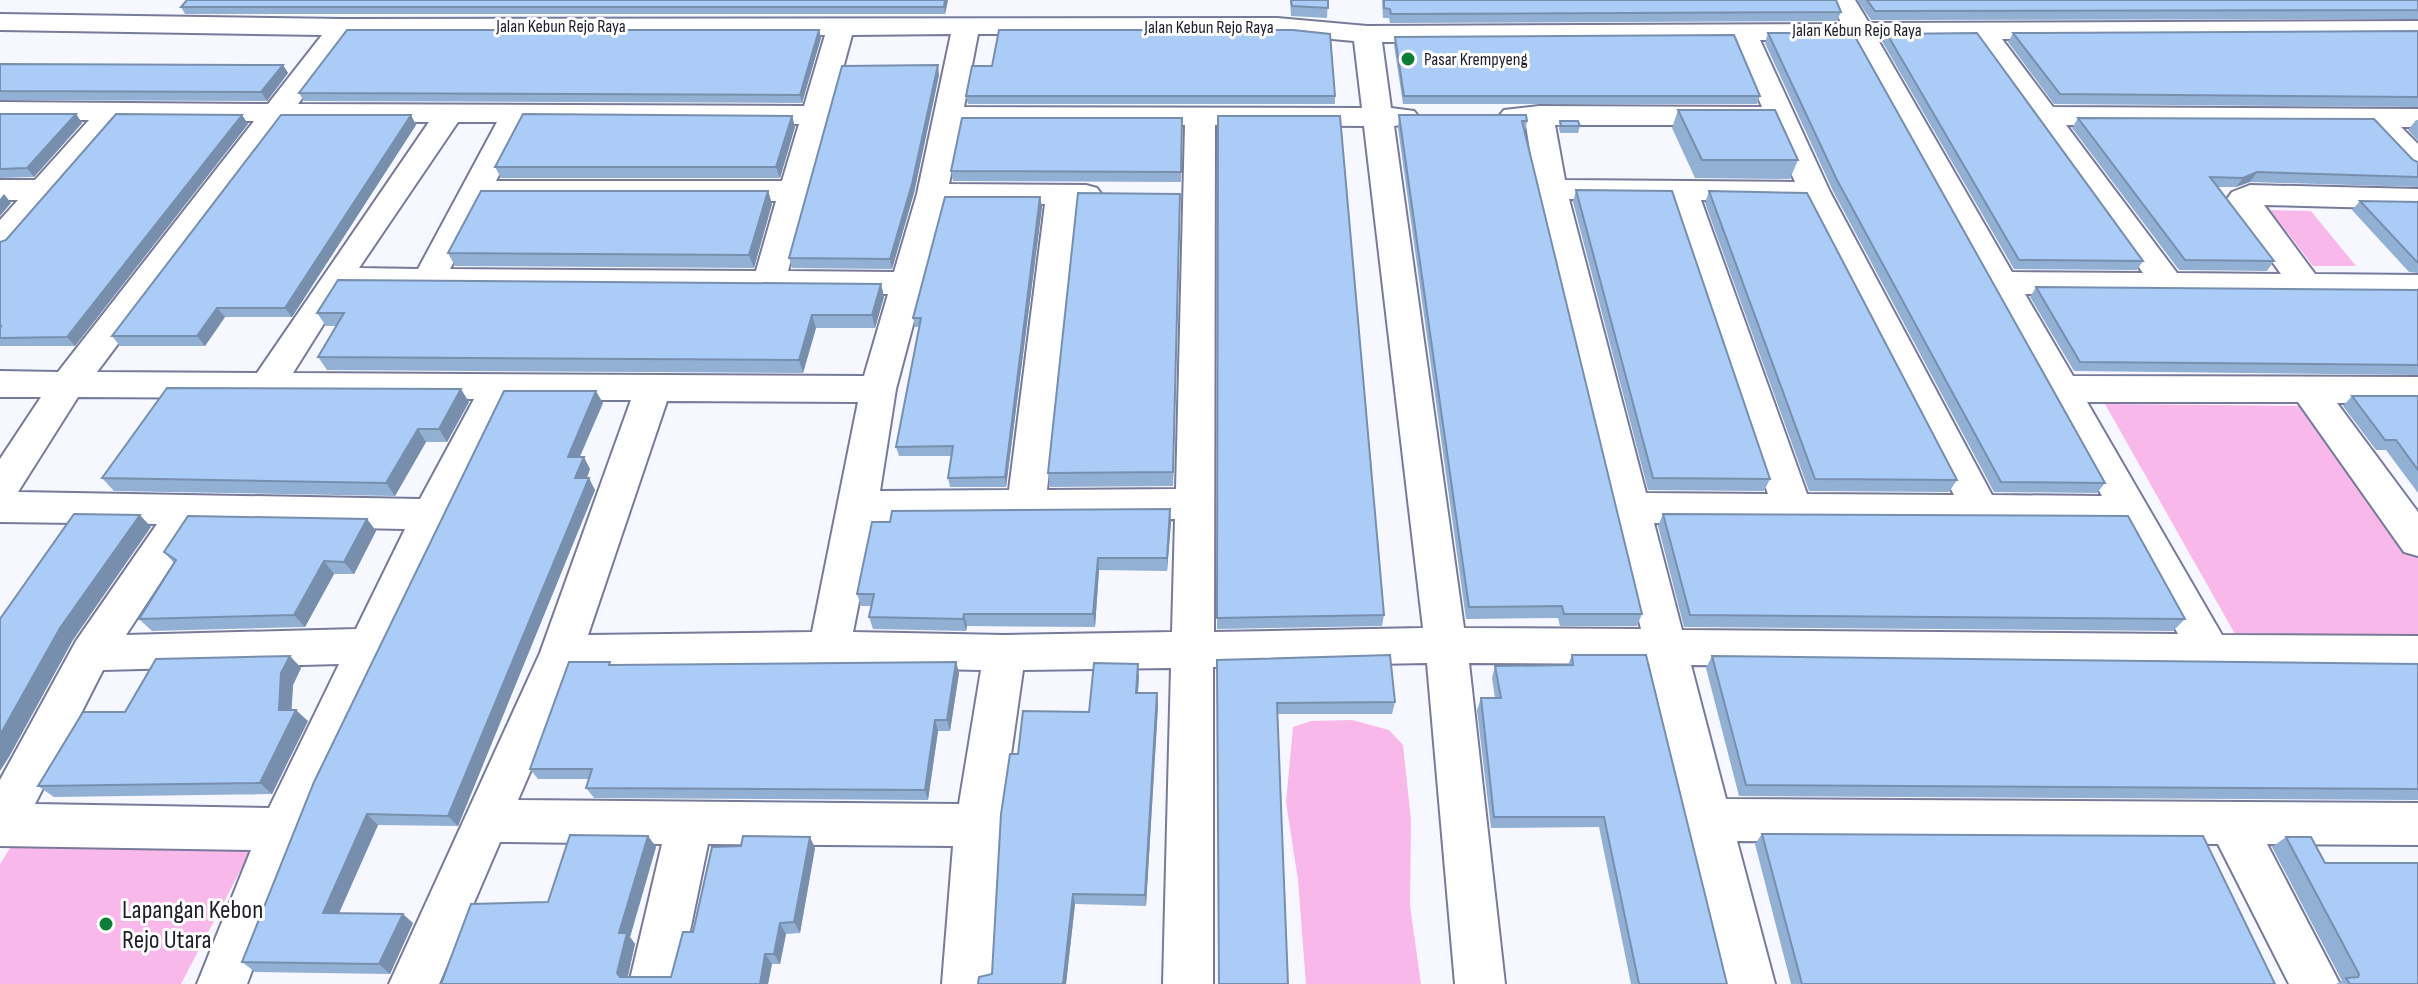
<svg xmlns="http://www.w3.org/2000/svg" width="2418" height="984" font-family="'Sofia Sans Condensed',sans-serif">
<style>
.green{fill:#f8b8e9}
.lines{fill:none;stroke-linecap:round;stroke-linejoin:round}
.minor-casing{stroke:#787a99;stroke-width:4}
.minor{fill:#fff;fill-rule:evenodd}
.wall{fill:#92afd4}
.shaded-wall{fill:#778fad}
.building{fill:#aaccf7;stroke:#778fad;stroke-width:2}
.poi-dot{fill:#0c7e35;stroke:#fff;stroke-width:3}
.labels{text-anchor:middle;stroke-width:6;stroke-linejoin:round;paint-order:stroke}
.far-street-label{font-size:18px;fill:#1e1f2b;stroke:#fff}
.far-poi-label{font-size:18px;fill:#1e1f2b;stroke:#fff;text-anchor:start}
.near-poi-label{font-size:26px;fill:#1e1f2b;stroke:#fff;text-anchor:start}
</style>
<rect width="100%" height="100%" fill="#f7f8ff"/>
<path class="green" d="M2270 210 2311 211 2356 266H2313Z
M2105 404 2318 406 2418 548V637L2235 634Z
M1352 720 1389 730 1403 745 1411 820 1410 906 1421 984H1306L1298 880 1286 802 1293 727 1311 721Z
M258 837 181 984H0V864L15 840Z"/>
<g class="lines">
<g class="minor-casing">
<path id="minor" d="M1829 0H1855L1869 23 2418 21V37L2002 39 2053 107 2418 109V127H2401L2418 144V170L2407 168 2368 126 2066 125 2177 273 2281 274 2227 199 2232 192 2250 185 2418 189V209L2264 205 2315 274 2418 275V297L2025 294 2073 376 2418 377V403H2337L2418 512V556L2404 552 2298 402H2087L2222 635 2418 636V672L1691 665 1726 799 2418 803V845L2267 844 2340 984H2289L2218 844 1737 841 1775 984H1725L1649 664 1469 663 1505 984H1455L1427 663 1213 667V984H1163L1171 668 1023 670 1001 825 992 984H942L953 846 708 844 679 984H629L662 844 500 842 439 984H389L540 653 631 400H509L450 514 304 831 247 984H197L251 850 0 846V780L76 641 157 524 0 522V459L41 397H0V371L58 372 254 121 121 120 11 247 0 250V220L18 200H0V180H35L89 120H0V102L268 104 322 35 0 30V14L342 19 1277 18 1367 26 1842 24ZM951 34 917 194 894 272 788 271 852 35ZM978 34H1277L1354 41 1362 108 964 107ZM350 35H825L804 106 298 104ZM1974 39 2143 273 2012 272 1878 40ZM1733 40 1762 107 1539 106 1504 110 1499 116 1504 122 1526 125 1536 189 1641 629 1464 628 1394 126 1414 123 1419 117 1414 111 1391 108 1382 42ZM1760 40H1851L2102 496 1992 495 1830 192ZM285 121 429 122 257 373 97 372ZM458 122H497L418 269 359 268ZM526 122 799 124 782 181H496ZM961 125H1185L1176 489 1047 490 1077 205 1097 202 1102 195 1097 188 1086 185 949 184ZM1215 125 1364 126 1423 628 1214 632ZM1555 125H1770L1795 182 1565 180ZM1569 199 1670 200 1768 494 1646 493ZM1701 200 1804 202 1954 495 1807 494ZM486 201H776L756 271 450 269ZM945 204H1045L1009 490 880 491 896 389ZM345 290 888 294 864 376 293 373ZM78 397 474 399 420 499 18 492ZM667 401 858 402 812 632 588 635ZM1175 519 1172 632 1005 635 853 632 875 521ZM1654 523 2119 526 2178 634 1682 630ZM198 525 405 529 356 629 126 635ZM339 664 269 808 35 804 103 670ZM829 667 981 670 959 804 518 800 574 670Z"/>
</g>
<use href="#minor" class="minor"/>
</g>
<path class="wall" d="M948 0 945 14H185L181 7Z
M1290 0H1328L1327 18 1291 16Z
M1382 0H1836L1841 12 1837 21 1390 23 1389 18H1383Z
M1857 0H2418V19L1871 20Z
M819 30 821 38 802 103 304 101 299 93Z
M2418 31V107L2054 104 2008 42 2013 33Z
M1768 33 2105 483 2097 493 1994 492 1833 191 1765 43Z
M1887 34 2143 261 2137 270 2014 269 1883 43Z
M1395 37 1760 96 1757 104H1403L1394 45Z
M0 64 283 65 288 73 267 101 0 100Z
M939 75 914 193 892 269 792 268 789 258Z
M966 96H1335V104H968Z
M1678 110 1798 160 1790 179 1695 178 1672 128Z
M0 114H76L82 123 34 177 0 178Z
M242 115 248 124 75 346H0V242L6 240Z
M411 115 416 125 292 317H225L205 346H120L112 336Z
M1399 115 1527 121 1525 132 1642 614 1637 626H1560L1558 618 1466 619 1398 128Z
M792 116 795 127 780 178H501L495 167Z
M1218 116 1384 615 1382 626 1217 629Z
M1182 118 1181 182 953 181 951 171Z
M2078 118 2413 160 2418 162V187L2250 182 2236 187H2217L2274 261 2267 271 2179 270 2072 128Z
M2416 120H2418V141L2408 130Z
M1560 121 1580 126 1578 133H1560L1559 128Z
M1576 190 1770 479 1764 491 1648 490 1573 202Z
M768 191 772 204 754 268 455 266 448 253Z
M1709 191 1957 480 1949 492 1809 491 1705 203Z
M1040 197 1042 207 1006 487H950L948 478 951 456H899L896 447 919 327H915L913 318Z
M2360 201 2418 202V273L2409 272 2352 210Z
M1180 208 1173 486 1050 487 1048 473Z
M881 284 884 297 875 328H816L803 373 327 370 318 357 337 326H326L317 313Z
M2036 287 2418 290V375L2074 371 2030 297Z
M2352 396H2418V493L2386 450H2376L2343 406Z
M469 402 447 442H426L395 496 114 491 102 478Z
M603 403 580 457 590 469 587 478 595 490 458 826 378 825 339 913 413 923 390 974 255 972 242 962Z
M1663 514 2185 619 2173 631 1684 627 1658 526Z
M367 519 376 531 354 574H334L305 627 152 631 139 619 174 563 164 552Z
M1171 522 1167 571 1099 570 1095 627 967 626 966 631 873 629 869 617 872 606H861L857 594Z
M1572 655 1727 984H1631L1599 827 1491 828 1477 710 1481 698H1495L1492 678 1495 666 1568 665Z
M290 656 301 668 293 685 291 710 308 721 272 794 54 797 38 786 125 712Z
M1712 656 2418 664V800L1739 796 1706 668Z
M1217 660 1395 702 1392 714H1277Z
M956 662 959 673 950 731H938L928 800 594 798 586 788 589 779H538L530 769 612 665Z
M1139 676 1138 693H1157L1158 706 1146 906 1075 904 1066 984H978L992 974 1018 754 1089 712Z
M1762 834 2275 984H1791L1755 844Z
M648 836 656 847 630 937 635 944 628 977H671L693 932 815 848 800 933 786 934 780 964H772L768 984H441L548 902Z
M2286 837 2325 863 2418 984H2336L2342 981 2272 847Z"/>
<path class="shaded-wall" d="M945 0H948L945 14 944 7Z
M819 30 821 38 802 103 800 95Z
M283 65 288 73 267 101 261 92Z
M938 65 939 75 914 193 892 269 890 259Z
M76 114 82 123 34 177 27 168Z
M242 115 248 124 75 346 67 337Z
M411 115 416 125 292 317 285 308Z
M792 116 795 127 780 178 776 167Z
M2257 172 2250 182 2236 187 2243 178Z
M768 191 772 204 754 268 749 255Z
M4 194 11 203 0 216V199Z
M1180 194V208L1173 486V472Z
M1040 197 1042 207 1006 487 1005 477Z
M881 284 884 297 875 328 872 315Z
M217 308 225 317 205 346 197 336Z
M812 315 816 328 803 373 799 360Z
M461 389 469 402 447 442 439 429Z
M596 391 603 403 574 469 568 457Z
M418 429 426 442 395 496 386 483Z
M584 457 590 469 582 490 575 478Z
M589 478 595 490 458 826 448 816Z
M1170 509 1171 522 1167 571V558Z
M140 515 151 527 73 640 9 757 0 771V735L60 628Z
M367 519 376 531 354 574 344 562Z
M1098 558 1099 570 1095 627 1093 614Z
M324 561 334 574 305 627 294 615Z
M964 614 967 626 966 631 963 619Z
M290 656 301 668 293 685 291 721 296 710 308 721 272 794 260 783 281 673Z
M956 662 959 673 950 731 947 720Z
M1138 664 1139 676 1137 705 1136 693Z
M1157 693 1158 706 1146 906 1145 895Z
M935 720 938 731 928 800 925 790Z
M367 814 378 825 335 922 323 913Z
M648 836 656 847 630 937 635 944 626 983 617 973 619 933Z
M810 837 815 848 800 933 794 922Z
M1073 894 1075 904 1066 984H1063Z
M403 914 413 923 390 974 379 964Z
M780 923 786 934 780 964 774 954Z
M765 954 772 964 768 984H760Z"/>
<path class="building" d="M187 0H945L944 7H181Z
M1291 0H1328V8L1292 6Z
M1384 0H1836L1841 12 1391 14 1390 9 1384 8Z
M1867 0H2418V10L1875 11Z
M347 30H819L800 95 299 93Z
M999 30H1293L1330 34 1335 96H966L972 66H992Z
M2418 31V97L2060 94 2013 33Z
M1768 33H1853L2105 483 2001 482 1837 180Z
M1977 33 2143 261 2019 260 1887 34Z
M1734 35 1760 96H1404L1395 37Z
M0 64 283 65 261 92 0 91Z
M938 65 912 184 890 259 789 258 842 66Z
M1678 110H1775L1798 160H1702Z
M0 114H76L27 168 0 169Z
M116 114 242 115 67 337 0 338V328L1 326H0V242L6 240Z
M523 114 792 116 776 167H495Z
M281 115H411L285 308H217L197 336H112Z
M1399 115H1526L1527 121H1522L1642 614H1564L1562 606 1469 607Z
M1218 116H1340L1384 615 1217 618Z
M962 118H1182L1181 172 951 171Z
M2078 118 2374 119 2413 160 2418 162V177L2257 172 2243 178 2210 177 2274 261 2185 260Z
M1560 121H1578L1580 126H1561Z
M1576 190 1672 191 1770 479 1653 478Z
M481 191H768L749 255 448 253Z
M1709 191 1807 193 1957 480 1815 479Z
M1078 193 1180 194 1173 472 1048 473Z
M945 197H1040L1005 477 948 478 953 446 896 447 921 318H913Z
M2360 201 2418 202V262H2417Z
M338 280 881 284 872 315H812L799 360 318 357 344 313H317Z
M2036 287 2418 290V365L2080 362Z
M167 388 461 389 439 429H418L386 483 102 478Z
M504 391H596L568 457H584L575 478H589L448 816 367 814 323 913 403 914 379 964 242 962 314 782Z
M2352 396H2418V470L2396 440H2385Z
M1170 509 1167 558H1098L1093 614H964L963 619 869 617 874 594H857L872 522H890L892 511Z
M74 514 140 515 60 628 0 735V619Z
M1663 514 2128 516 2185 619 1690 615Z
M188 516 367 519 344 562 324 561 294 615 139 619 176 560 164 552Z
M1390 655 1395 702 1277 703 1288 984H1219L1217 660Z
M1572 655H1646L1727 984H1639L1604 817H1494L1481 698H1501L1495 666 1573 665Z
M290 656 281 673 279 710H296L260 783 38 786 83 712H125L156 659Z
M1712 656 2418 664V789L1746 785Z
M569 662H610L609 665 956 662 947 720H935L925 790 586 788 592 769H530Z
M1094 663 1138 664 1136 693H1157L1145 895 1073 894 1063 984H978L979 977 992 974 1001 814 1010 754H1018L1023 711 1089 712Z
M1762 834 2203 836 2275 984H1802Z
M570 835 648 836 619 933H627L617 973 620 977H671L683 932H693L712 847 741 846 743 836 810 837 794 922 780 923 774 954H765L760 984H441L471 904 548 902Z
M2286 837H2311L2325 863H2418V984H2350L2346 978 2358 977 2359 974Z"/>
<g class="poi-dot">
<circle cx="1408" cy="59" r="8"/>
<circle cx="106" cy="924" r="8"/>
</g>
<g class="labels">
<g class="far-street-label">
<text x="561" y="32">Jalan Kebun Rejo Raya</text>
<text x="1209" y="33">Jalan Kebun Rejo Raya</text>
<text x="1857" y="36">Jalan Kebun Rejo Raya</text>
</g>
<g class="far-poi-label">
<text x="1424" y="65">Pasar Krempyeng</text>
</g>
<g class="near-poi-label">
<text x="122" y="918">Lapangan Kebon<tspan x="122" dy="30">Rejo Utara</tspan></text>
</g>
</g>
</svg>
